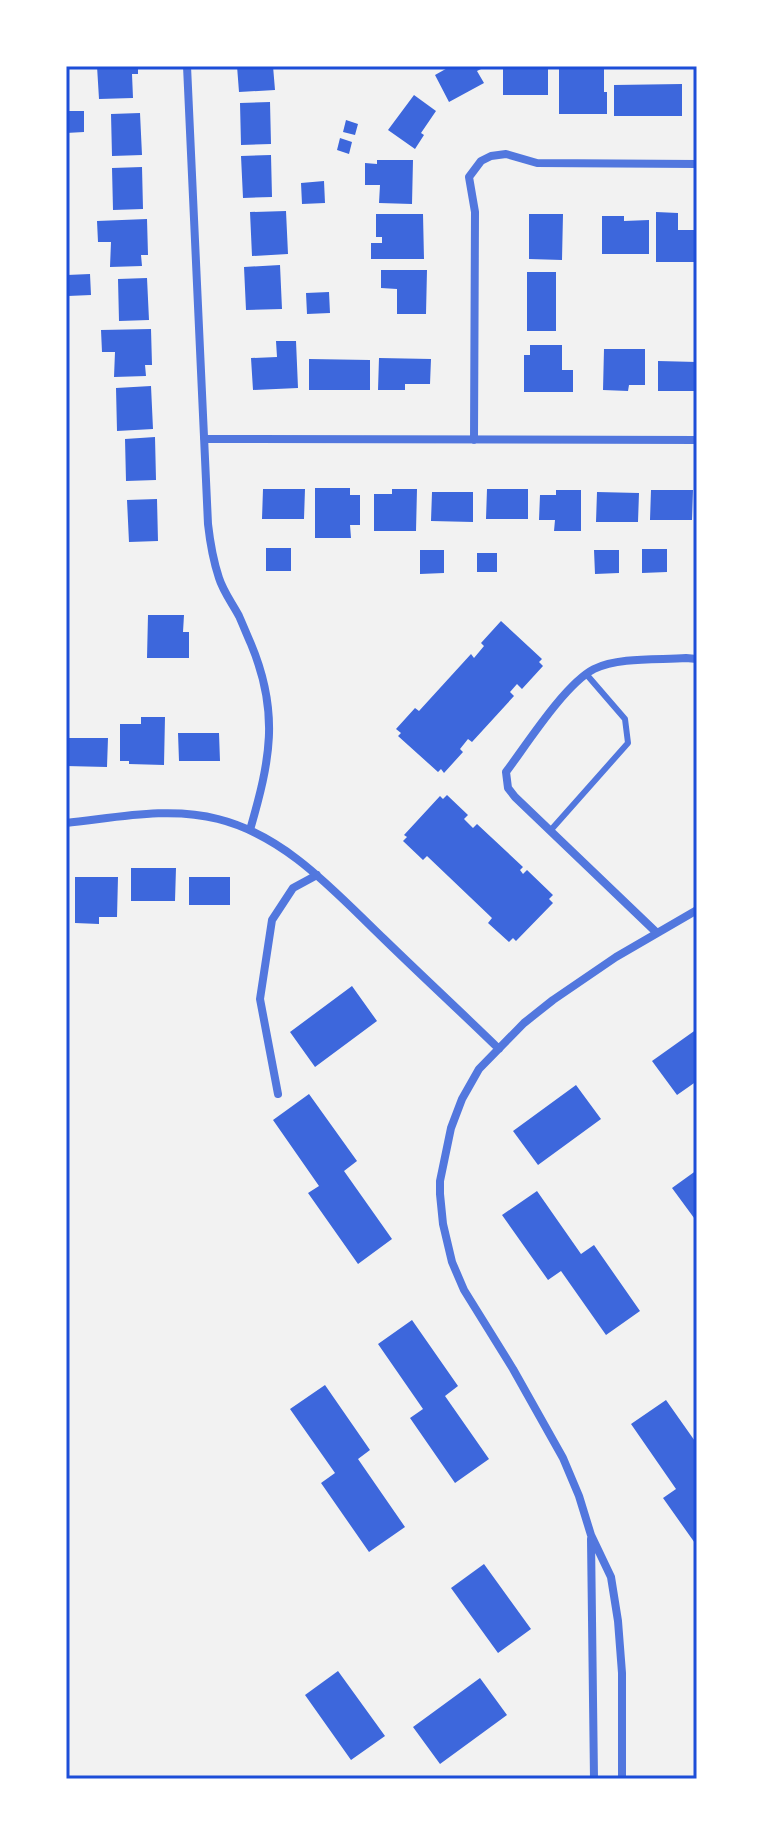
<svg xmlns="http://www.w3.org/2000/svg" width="763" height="1845" font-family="'Space Grotesk',sans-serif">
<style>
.building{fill:#3d67dc}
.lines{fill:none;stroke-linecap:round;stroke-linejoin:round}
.service{stroke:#5277de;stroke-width:6}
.minor{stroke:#5277de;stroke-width:8}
.neatline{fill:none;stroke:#1d4ed8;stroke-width:3}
</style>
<rect width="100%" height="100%" fill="#f2f2f2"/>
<path class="building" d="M97 66H138V74H132L133 98 99 99Z
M237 66H273L275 90 239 92Z
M451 66H479L481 69 477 71 484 83 449 102 435 75Z
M503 66H548V95H503Z
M559 66H604V92H607V114H559Z
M682 84V116H614V85Z
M414 95 436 111 421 133 424 135 415 149 388 130Z
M270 102 271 144 241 145 240 103Z
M66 111H84V132L66 133Z
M140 113 142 155 112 156 111 114Z
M346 120 358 124 355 135 343 132Z
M340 138 352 142 349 154 337 150Z
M271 155 272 197 243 198 241 156Z
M377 160H413L412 204 379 203 380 185H365V163L377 164Z
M142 167 143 209 113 210 112 168Z
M324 181 325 203 302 204 301 183Z
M286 211 288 254 252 256 250 212Z
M656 212 678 213V230H697V262H656Z
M376 214H423L424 259H371V243H382V237H376Z
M529 214H563L562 260 529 259Z
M602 216H624V221L649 220V254H602Z
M147 219 148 255H141L142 266 110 267 111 242H98L97 221Z
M280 265 282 309 246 310 244 267Z
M381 270H427L426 314H397V289L381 288Z
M527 272H556V331H527Z
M90 274 91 295 68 296 67 275Z
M147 278 149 320 119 321 118 279Z
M329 292 330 313 307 314 306 293Z
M151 329 152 365H145L146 376 114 377 115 352H102L101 330Z
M276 341H296L298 388 253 390 251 358 277 357Z
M530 345H562V370H573V392H524V355H530Z
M604 349H645V385H629L628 391 603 390Z
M379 358 431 359 430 384H405V390H378Z
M309 359 370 360V390H309Z
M658 361 697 362V391H658Z
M151 386 153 429 117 431 116 388Z
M155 437 156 480 126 481 125 439Z
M315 488H350V495H360V525H350L351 538H315Z
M263 489H305L304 519H262Z
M392 489H417L416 531H374V494H392Z
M487 489H528V519H486Z
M556 490H581V531H554L555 520H539L540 495H556Z
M651 490H693L692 520H650Z
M432 492H473V522L431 521Z
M597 492 639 493 638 522H596Z
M157 499 158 541 129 542 127 500Z
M266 548H291V571H266Z
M642 549H667V572L642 573Z
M420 550H444V573L420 574Z
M594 550H619V573L595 574Z
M477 553H497V572H477Z
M148 615H184L183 632H189V658H147Z
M501 621 542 659 539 662 543 666 522 689 517 684 510 692 514 696 472 742 468 739 460 749 463 752 444 773 441 769 438 772 398 736 401 733 396 729 415 708 419 711 471 654 474 658 484 646 481 643Z
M141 717H165L164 765 129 764V761H120V724H141Z
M178 733H219L220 761H179Z
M67 738H108L107 767 66 766Z
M447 795 468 815 464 819 473 828 477 824 523 867 520 870 523 874 527 870 553 895 549 899 553 903 516 941 513 938 509 942 488 923 492 918 427 856 423 860 403 841 407 837 404 835 440 796 443 799Z
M131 868H176L175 901H131Z
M75 877H118L117 917H99V924L75 923Z
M189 877H230V905H189Z
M352 986 377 1021 315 1067 290 1032Z
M697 1029V1081L677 1095 652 1061Z
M576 1085 601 1119 538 1165 513 1131Z
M309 1094 357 1161 344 1171 392 1239 358 1264 308 1193 319 1186 273 1120Z
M697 1170V1222L672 1188Z
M537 1191 581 1254 594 1245 640 1311 606 1335 561 1271 548 1280 502 1215Z
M412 1320 458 1386 445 1396 489 1459 455 1483 410 1418 423 1409 378 1344Z
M325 1385 370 1450 358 1459 405 1527 369 1552 321 1483 335 1473 290 1409Z
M666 1400 697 1444V1546L663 1498 676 1489 631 1424Z
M484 1564 531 1629 498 1653 451 1588Z
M338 1671 385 1736 351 1760 305 1695Z
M480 1678 507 1715 440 1764 413 1727Z"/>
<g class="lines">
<path class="service" d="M550 831 628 743 625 719 587 675"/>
<path class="minor" d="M187 66 208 524C210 542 213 560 219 578 223 591 232 603 239 616 243 625 247 635 251 644 280 713 270 761 250 830
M204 439 697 440
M474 440 475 212 469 177 481 161 491 156 506 154 537 163 697 164
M66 823C115 818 169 806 218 819 286 836 335 892 384 939 422 976 461 1012 499 1049
M657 933 515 797 508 788 506 772C527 744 565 684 594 669 619 657 658 660 686 658L697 659
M278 1094 260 999 272 920 293 888 317 875
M591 1539 594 1779
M622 1779V1673L618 1621 611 1577 591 1535 579 1496 563 1458 513 1369 464 1290 452 1262 443 1224 440 1194V1181L451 1128 462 1099 479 1069 524 1023 553 1000 616 957 697 910"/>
</g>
<rect width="763" height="1845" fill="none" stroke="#ffffff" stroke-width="136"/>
<rect x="68" y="68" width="627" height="1709" class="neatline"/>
</svg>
